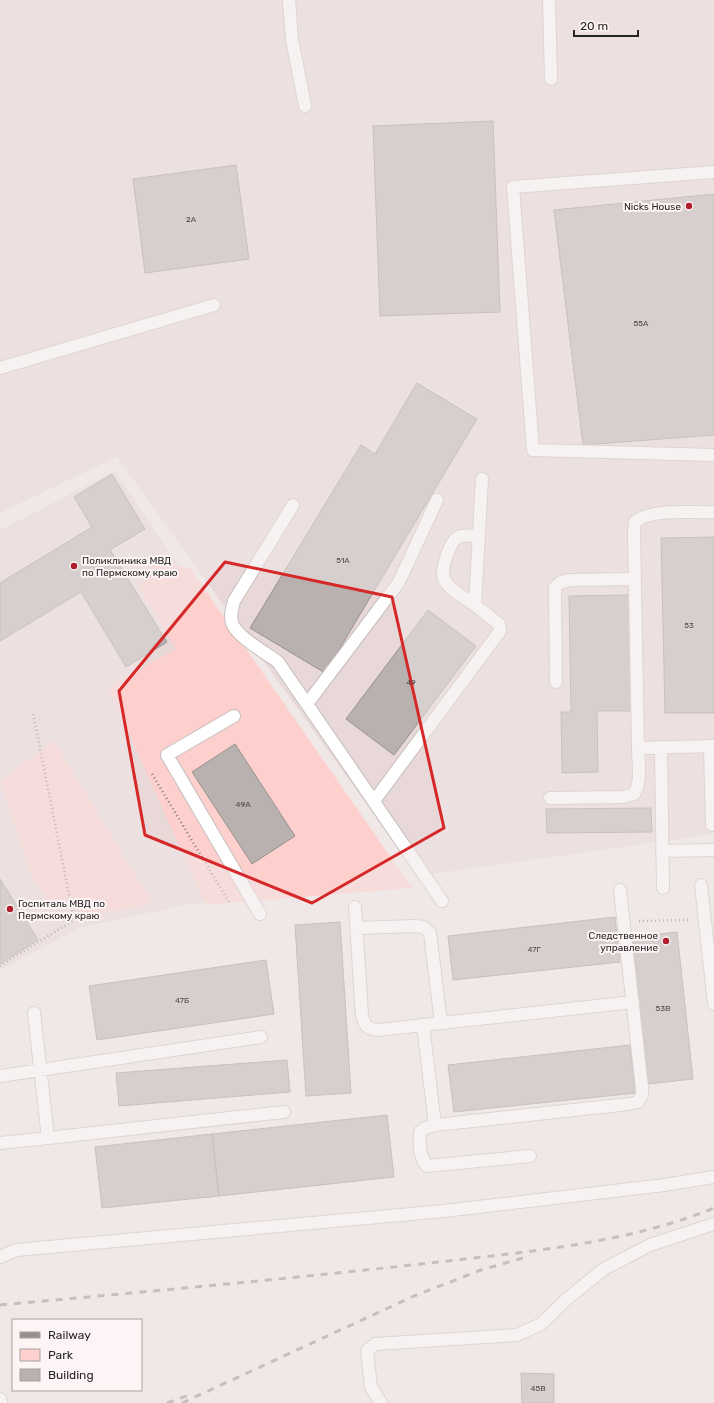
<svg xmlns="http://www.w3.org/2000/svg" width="714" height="1403" font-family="Rubik,sans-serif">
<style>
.built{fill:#e8d8d7}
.green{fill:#fdd0cd}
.building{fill:#b8b1b0;stroke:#979190}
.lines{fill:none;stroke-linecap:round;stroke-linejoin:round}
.lane-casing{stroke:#c6bfbe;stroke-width:14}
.path{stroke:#847f7e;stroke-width:2.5;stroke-dasharray:1 3;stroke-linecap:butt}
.lane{stroke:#fff;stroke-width:12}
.rail{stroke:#958f8e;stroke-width:3;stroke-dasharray:7 7;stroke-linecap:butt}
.marked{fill:none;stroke:#d62828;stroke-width:3;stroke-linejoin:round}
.poi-dot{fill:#b01e2c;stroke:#fdf5f5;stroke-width:1.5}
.labels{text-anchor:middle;stroke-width:4;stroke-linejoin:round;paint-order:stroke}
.number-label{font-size:8px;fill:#4c4848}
.poi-label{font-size:10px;fill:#282525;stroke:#fdf5f5;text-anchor:end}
</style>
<rect width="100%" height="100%" fill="#f0e8e7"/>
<path class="built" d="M0 0H714V834L418 876 117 457 0 513Z
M115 471 240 657 234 898 185 905 79 928 0 970V530Z"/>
<path class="green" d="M151 559 190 568 412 888 206 905 108 687 176 649 140 588Z
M54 741 153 904 81 917 73 896 51 906 32 878 0 781Z"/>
<path class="building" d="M493 121 500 312 380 316 373 126Z
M236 165 249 259 145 273 133 179Z
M714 194V435L583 445 554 210Z
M417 383 477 419 325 673 250 628 361 445 375 454Z
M112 474 145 529 110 550 167 642 126 667 81 592 0 641V583L92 527 74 497Z
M714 537V713H665L661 538Z
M633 595 635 711H597L598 772 562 773 561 712H571L569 596Z
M428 610 476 646 394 755 346 719Z
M235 744 295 836 252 864 192 772Z
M651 808 652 832 547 833 546 809Z
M0 879 38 940 0 964Z
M615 917 620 962 453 980 448 936Z
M340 922 351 1093 306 1096 295 925Z
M677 932 693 1079 648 1084 632 937Z
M266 960 274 1014 97 1040 89 986Z
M630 1045 636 1093 454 1112 448 1065Z
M287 1060 290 1092 119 1106 116 1073Z
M387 1115 394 1177 219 1196 212 1134Z
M212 1134 219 1196 102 1208 95 1147Z
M521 1373 554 1374V1403H522Z"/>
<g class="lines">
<g class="lane-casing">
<path id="lane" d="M289 0 292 39 305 106
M549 0 551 79
M714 172 513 187 533 450 714 455
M0 368 214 305
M293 505 234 601C232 608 230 615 232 623 237 637 266 653 278 662L442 901
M714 512C692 513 652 508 635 522L634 531 638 748 714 746
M475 605C465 598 451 591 445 581 439 573 449 543 457 538 462 534 472 536 479 536
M556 682 555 587 561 582 571 580 635 579
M307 704 399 582 437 500
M234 716 167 755 260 914
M710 746 712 825
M661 747 663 888
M550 798 623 797 634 794C642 782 638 762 638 748
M374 801 500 631 499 624 475 605 482 479
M662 851 714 850
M701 885 714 1004
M355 907 362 1015C364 1026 368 1029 378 1030L633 1002
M357 928 414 926 424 927 430 933 441 1023
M423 1025 435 1125
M0 1076 261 1037
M48 1138 284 1112
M0 1143 48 1138 34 1013
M530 1156 427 1166C419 1157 419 1144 420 1132L425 1128 435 1125 629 1104 638 1102 642 1095V1088L620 890
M0 1257 16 1250 444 1211 664 1185 714 1177
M0 1399 1 1403
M381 1403 371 1387 367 1351 375 1344 517 1335 541 1324 568 1298 604 1269 650 1245 714 1224"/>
</g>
<path class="path" d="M152 774 229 902
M639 921 688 920
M0 966 74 920 33 713"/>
<use href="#lane" class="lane"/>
<path class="rail" d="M0 1305C143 1292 287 1279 430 1263 524 1252 626 1244 714 1208
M167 1403 189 1395
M182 1403 414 1296 481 1270 530 1256"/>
</g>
<path d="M0 0H714V1403H0ZM225 562 392 597 444 828 312 903 145 835 119 691Z" fill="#f0e8e7" fill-opacity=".55" fill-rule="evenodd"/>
<path class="marked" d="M225 562 392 597 444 828 312 903 145 835 119 691Z"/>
<g class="poi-dot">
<circle cx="689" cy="206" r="4"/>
<circle cx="74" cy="566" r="4"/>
<circle cx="10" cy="909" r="4"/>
<circle cx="666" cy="941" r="4"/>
</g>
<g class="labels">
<g class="number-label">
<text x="191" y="222">2А</text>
<text x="641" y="326">55А</text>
<text x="343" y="563">51А</text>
<text x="689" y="628">53</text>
<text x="411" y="685">49</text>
<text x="243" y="807">49А</text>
<text x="534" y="952">47Г</text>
<text x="182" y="1003">47Б</text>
<text x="663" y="1011">53В</text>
<text x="538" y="1391">45В</text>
</g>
<g class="poi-label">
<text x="681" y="210">Nicks House</text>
<text x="82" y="564" text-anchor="start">Поликлиника МВД<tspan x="82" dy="12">по Пермскому краю</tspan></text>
<text x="18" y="907" text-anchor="start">Госпиталь МВД по<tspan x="18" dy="12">Пермскому краю</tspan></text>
<text x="658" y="939">Следственное<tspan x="658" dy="12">управление</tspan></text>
</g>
</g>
<rect x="12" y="1319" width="130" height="72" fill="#fdf5f5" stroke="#a8a2a2"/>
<rect x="20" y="1332" width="20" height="6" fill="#958f8e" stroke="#a8a2a2"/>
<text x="48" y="1339" font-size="12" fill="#282525">Railway</text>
<rect x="20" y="1349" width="20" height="12" fill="#fdd0cd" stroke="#a8a2a2"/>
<text x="48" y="1359" font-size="12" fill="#282525">Park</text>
<rect x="20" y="1369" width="20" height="12" fill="#b8b1b0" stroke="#a8a2a2"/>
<text x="48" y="1379" font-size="12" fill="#282525">Building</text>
<path d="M574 30v6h64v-6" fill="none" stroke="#282525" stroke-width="2"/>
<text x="580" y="30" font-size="12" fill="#282525" stroke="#fdf5f5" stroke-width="3" paint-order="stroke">20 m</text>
</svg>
